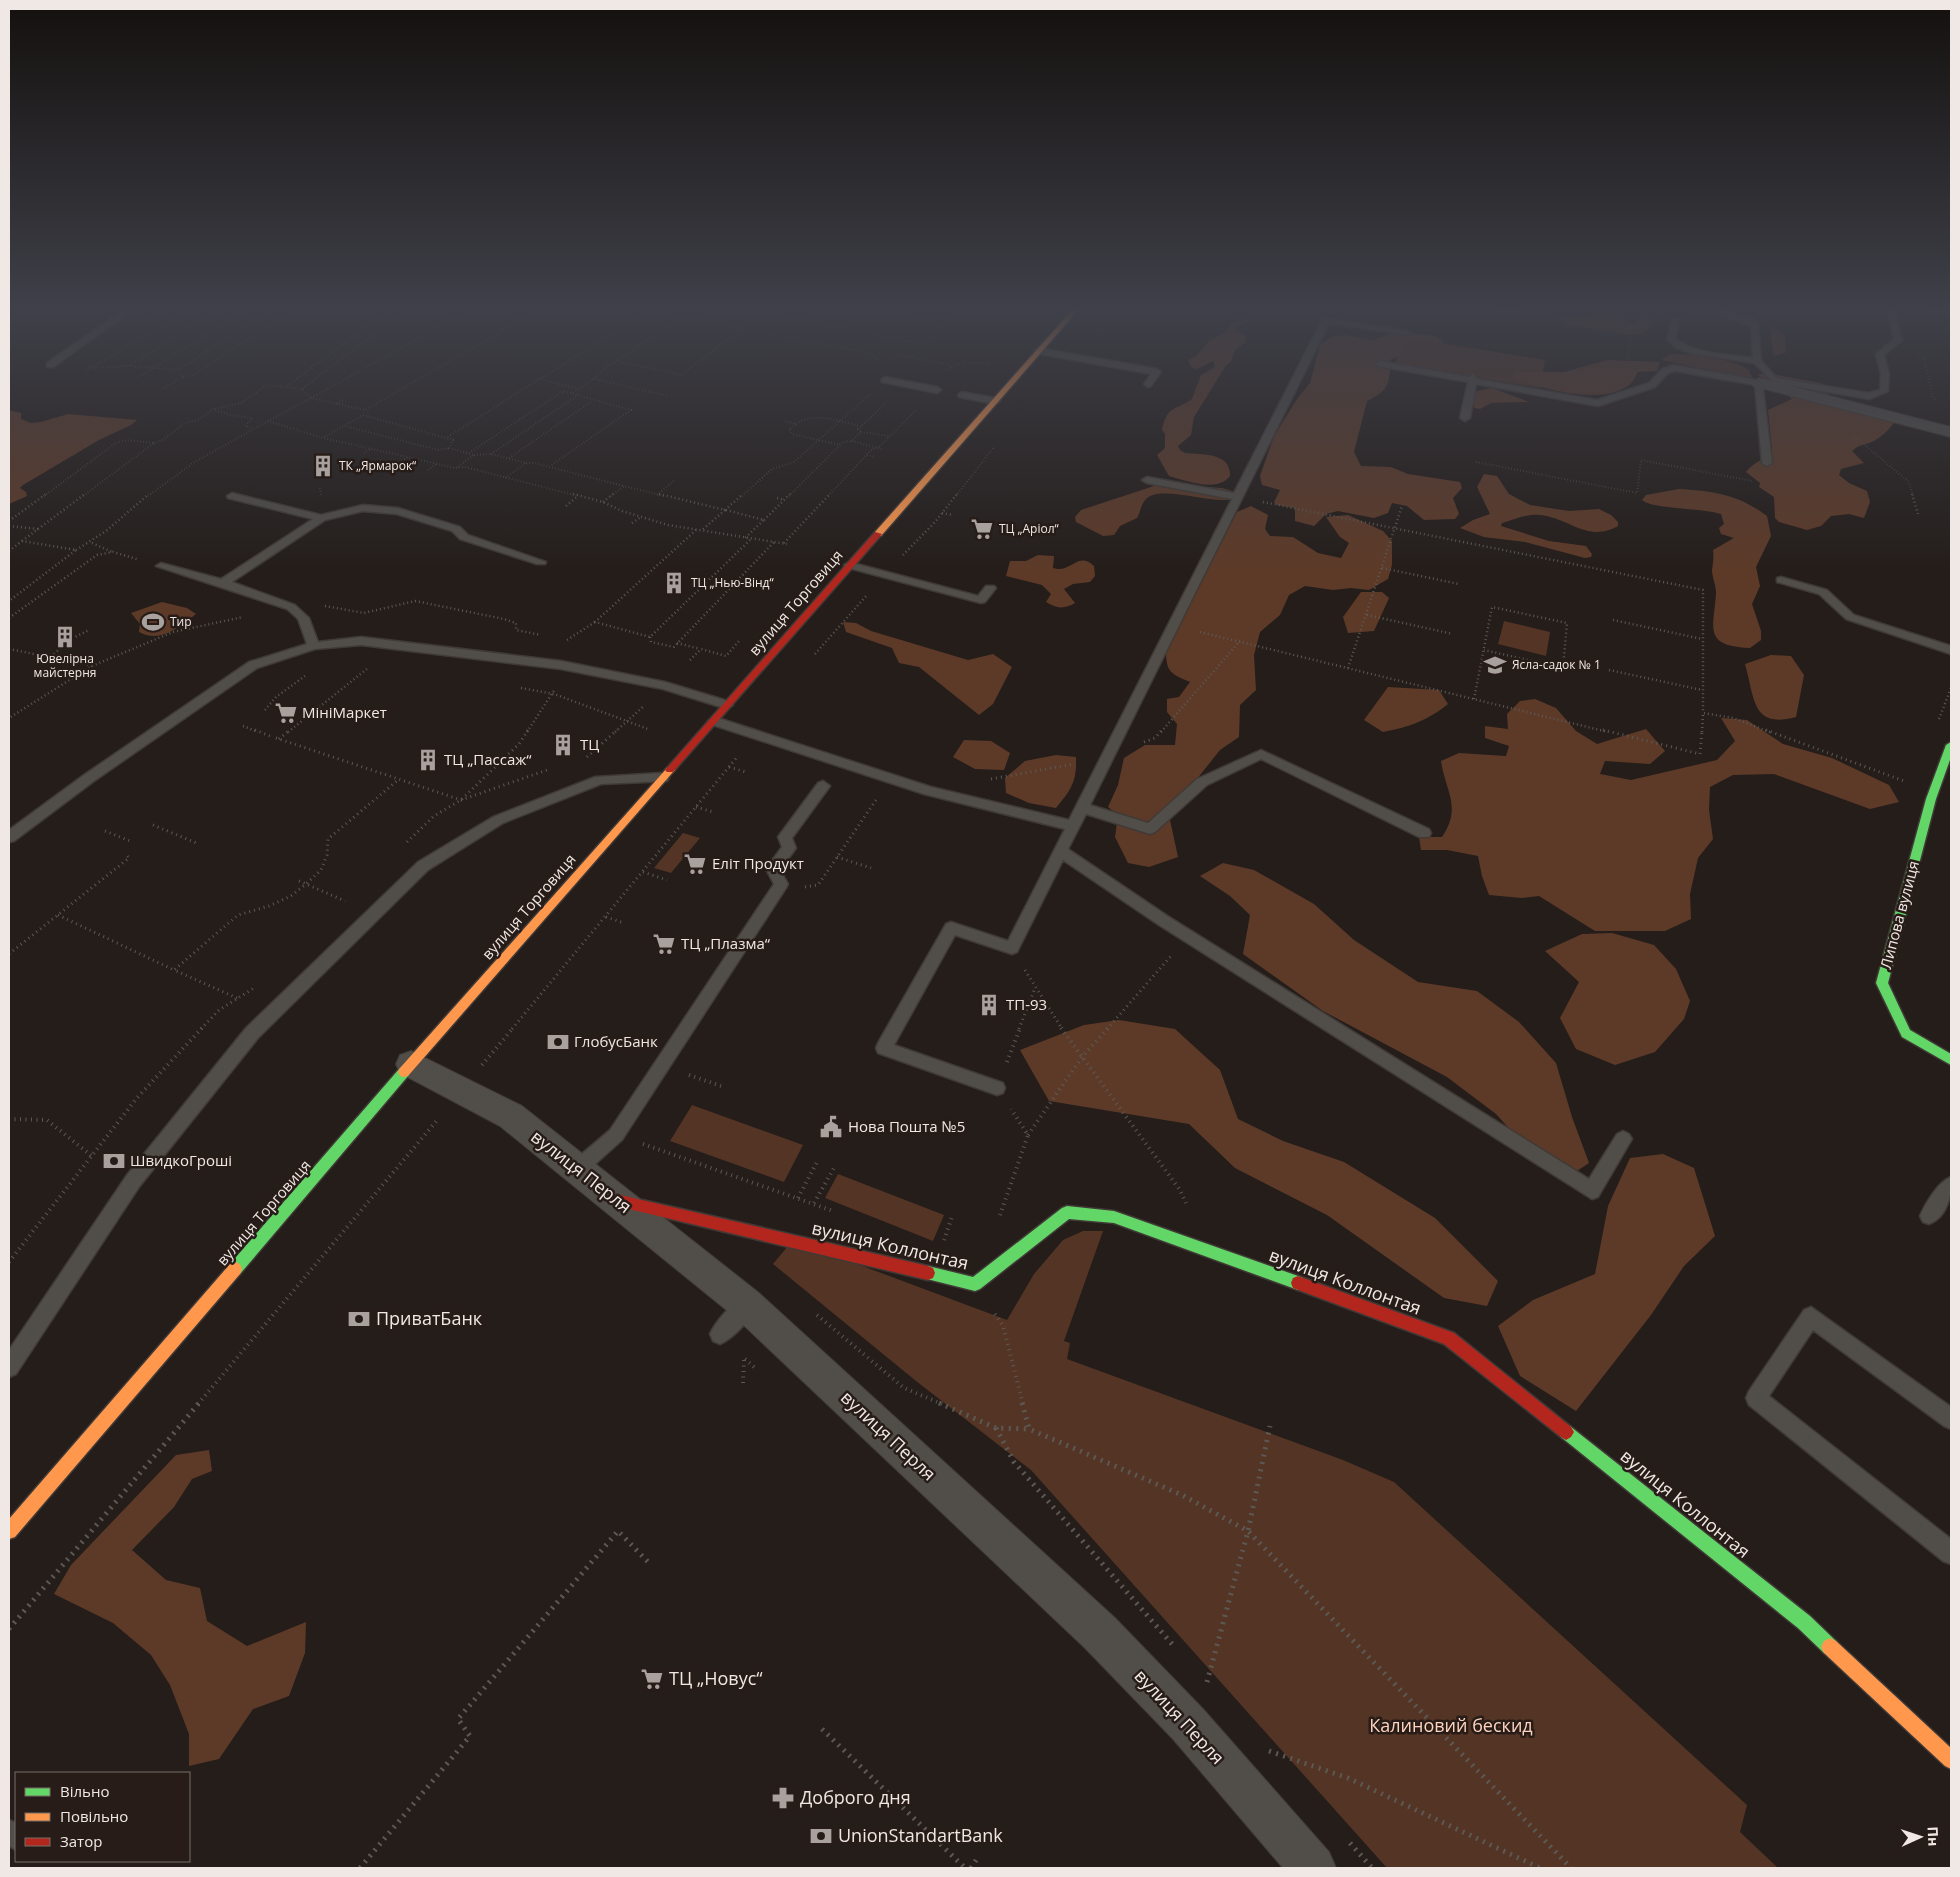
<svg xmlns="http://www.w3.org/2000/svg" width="1960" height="1877" font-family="'Open Sans',sans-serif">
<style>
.green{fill:#543424}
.forest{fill:#5d3a28}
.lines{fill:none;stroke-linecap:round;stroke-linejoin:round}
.lane-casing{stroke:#403a37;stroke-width:3}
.street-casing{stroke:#403a37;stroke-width:2}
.fast-casing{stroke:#403a37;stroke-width:3}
.slow-casing{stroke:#403a37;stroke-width:3}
.jam-casing{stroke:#403a37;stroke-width:3}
.path-far4{stroke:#5c5955;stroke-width:2;stroke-dasharray:0.5 2.5;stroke-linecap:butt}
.path-far3{stroke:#5c5955;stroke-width:2.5;stroke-dasharray:1 3;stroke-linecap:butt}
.path-far2{stroke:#5c5955;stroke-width:3;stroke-dasharray:1 4;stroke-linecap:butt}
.path-far1{stroke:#5c5955;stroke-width:4;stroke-dasharray:1 4.5;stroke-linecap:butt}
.path{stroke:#5c5955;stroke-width:5;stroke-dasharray:2 5.5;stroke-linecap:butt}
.lane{fill:#514e49;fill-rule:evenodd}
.street{fill:#514e49;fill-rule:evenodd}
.fast{fill:#63d668;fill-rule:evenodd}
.slow{fill:#ff974d;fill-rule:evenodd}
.jam{fill:#b3261e;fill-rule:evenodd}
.labels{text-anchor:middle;stroke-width:5;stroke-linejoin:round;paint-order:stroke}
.far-poi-label{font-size:12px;fill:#f0e8e5;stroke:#271c17;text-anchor:start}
.street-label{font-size:15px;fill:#f0e8e5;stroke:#271c17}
.poi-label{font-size:15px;fill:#f0e8e5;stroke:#271c17;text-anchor:start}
.near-street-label{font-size:18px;fill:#f0e8e5;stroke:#271c17}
.near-poi-label{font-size:18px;fill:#f0e8e5;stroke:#271c17;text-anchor:start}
.near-park-label{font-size:18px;fill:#ffd3be;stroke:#271c17}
</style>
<rect width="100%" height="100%" fill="#241d1a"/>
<path class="green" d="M1770 326 1785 334 1786 353 1773 356Z
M1405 337 1545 360 1540 388 1395 364Z
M1670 354C1697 354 1726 357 1749 370L1753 379 1661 360Z
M1504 621 1550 632 1546 656 1498 644Z
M683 833 700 838 671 873 654 868Z
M692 1105 803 1145 784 1182 670 1141Z
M838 1174 944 1215 933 1241 825 1198Z
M1083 1231H1103L1064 1341 1070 1343 1067 1359 1343 1460 1394 1482 1747 1805 1740 1832 1778 1868H1387L1031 1470 916 1381 773 1264 793 1240 1007 1320 1034 1274 1063 1240Z"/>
<path class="forest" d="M1601 308H1631L1620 315 1633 325 1642 314 1657 317 1643 333 1633 335 1562 324 1558 317 1594 315Z
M1242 317 1250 321 1235 328 1245 336 1246 342 1235 350 1232 360 1225 367 1194 417 1191 435 1178 446 1180 450 1185 453C1202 455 1231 452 1230 476 1216 493 1188 481 1169 476L1157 455 1165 448V434L1162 430C1167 405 1175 411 1192 399L1201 375 1215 367 1213 361 1197 369 1191 367 1188 360 1195 357 1210 340 1225 333 1235 319Z
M1397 332 1435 336 1445 342 1437 344 1409 341 1402 347 1401 356 1391 359C1389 383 1390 390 1367 401L1354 452 1361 466 1391 467 1408 474 1460 482 1462 488 1453 498 1459 514 1455 519 1424 520 1407 506 1392 503 1388 513 1374 518 1338 511 1326 514 1314 526 1295 521V508L1277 505 1274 502 1280 490 1262 485 1260 476 1274 436 1297 399 1310 383 1320 345 1333 336 1346 335 1373 340Z
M1608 360 1660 362 1657 371 1638 372C1635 377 1633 382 1629 385 1601 406 1542 389 1512 377L1516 372H1564Z
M1757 374H1772L1820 383 1829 396 1898 413C1896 424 1884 435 1874 441 1866 445 1859 444 1852 451L1864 463 1841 469 1839 475 1849 483 1867 491 1870 502 1864 518 1849 514 1831 516 1821 526 1807 530 1779 522 1775 518 1774 497 1759 487 1760 483 1746 472C1754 461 1765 461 1772 450L1768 410 1792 399Z
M1492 388 1529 402 1491 403 1480 409 1475 408 1466 398 1467 393Z
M9 410 21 413V419L31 423 41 422 68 414 137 420 131 425 99 440 23 485 20 488 26 492 27 496 9 504Z
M1484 474 1497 476 1509 494 1530 505 1569 511 1599 509 1611 515 1618 522V526C1587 543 1570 518 1540 515 1527 513 1514 520 1502 523L1501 526 1549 541 1586 546 1592 554 1591 557 1585 558 1525 542 1484 537 1460 528 1473 520 1490 514 1477 487Z
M1160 484 1222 488 1232 491V499C1212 505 1158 483 1145 500 1141 505 1140 513 1137 518L1120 526 1114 535 1103 536 1076 522 1075 517 1081 510Z
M1679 489C1715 491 1739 495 1767 516L1771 536 1756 567 1760 586 1752 604 1761 631V640L1750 648C1702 646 1714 628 1716 593 1716 585 1712 577 1712 570 1713 563 1714 557 1713 550L1734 538 1721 534 1719 528 1724 524 1721 514C1703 508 1651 509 1642 500L1646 495Z
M1251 506 1268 515 1265 529 1270 536 1293 537 1318 553 1341 558 1349 543 1340 537 1326 517 1348 515 1383 531 1392 541V565L1388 579 1369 590 1351 588 1333 590 1305 586 1289 595 1280 615 1260 632 1254 655 1256 690 1240 705 1239 737 1220 750 1181 799 1170 820 1178 857 1149 867 1128 863 1115 837 1118 815 1108 807 1118 785 1124 758 1145 745H1175L1177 724 1167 712V699L1179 697 1190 682C1171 674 1166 672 1166 651L1237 512Z
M1038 555 1054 556 1053 568C1071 574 1078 550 1094 566L1095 576 1090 582 1073 584 1064 589 1075 603C1064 609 1057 609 1046 602L1051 594 1042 585 1006 576 1010 561H1026Z
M1361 592H1382L1389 598 1374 631 1348 633 1343 617Z
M162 602 187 608 196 614C179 627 160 644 139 632L140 624 131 613Z
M843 622 856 623 871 631 968 660 993 654 1012 667 993 704 979 715 919 667 899 663 892 648 846 632Z
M1771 655 1791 656 1804 675 1796 717C1751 729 1755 698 1745 664Z
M1388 687 1439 690 1448 704C1427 721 1409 727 1383 732L1364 720Z
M1535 699 1556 708 1576 731 1597 744 1646 729 1665 751 1650 764 1605 761 1600 774 1631 780 1717 760 1735 741 1721 718 1747 720 1783 744 1832 758 1889 785 1899 802 1870 809 1774 774 1733 775 1710 787 1709 810 1713 839 1698 858 1690 894 1691 919 1665 931H1595L1539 896 1522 898 1489 895 1482 876 1478 856 1447 850H1421L1419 837H1442C1462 807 1446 793 1441 761L1459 753 1506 756 1509 746 1485 738V726L1508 729 1507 714 1520 701Z
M964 740 991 741 1010 753 1004 770 975 769 953 757Z
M1056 755 1076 757C1077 782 1071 790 1056 808L1029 803 1006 793 1005 778 1025 761Z
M1223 863 1254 870 1314 904 1354 940 1418 982 1477 991 1519 1022 1556 1063 1572 1117 1589 1163 1571 1175 1525 1146 1496 1114 1447 1077 1323 1011 1243 954 1250 915 1230 896 1200 876Z
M1612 933 1654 945 1676 969 1690 1001 1684 1019 1655 1052 1615 1065 1576 1049 1560 1018 1579 982 1545 951 1582 934Z
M1119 1020 1175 1029 1220 1070 1238 1119 1283 1141 1344 1162 1435 1218 1498 1281 1487 1306 1444 1298 1327 1215 1235 1168 1189 1124 1049 1101 1020 1050 1084 1025Z
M1663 1154 1694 1168 1715 1236 1684 1266 1651 1315 1576 1411 1520 1376 1498 1326 1533 1300 1595 1274 1608 1206 1630 1158Z
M209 1450 212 1471 192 1479 174 1507 132 1550 166 1580 200 1588 207 1621 247 1646 306 1622 305 1653 289 1696 253 1709 219 1759 189 1766V1734L170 1685 151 1655 113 1623 54 1594 71 1565 176 1455Z"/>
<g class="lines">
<g class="lane-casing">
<path id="lane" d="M120 308H128L130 312 53 367H47V363L122 311Z
M1484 308H1527L1522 313 1488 310Z
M1721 308H1729L1728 312 1754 319 1758 323 1761 361 1777 378 1868 393 1880 390 1881 374 1876 354 1894 339 1887 308H1895L1902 340 1884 355 1889 374 1888 391 1869 399 1774 383 1754 363 1691 353 1675 347 1667 339 1672 320 1676 318 1680 320 1675 338C1694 355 1729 354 1753 358L1751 326 1721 315Z
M1323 318 1407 331 1411 333 1407 335 1329 323 1090 805 1148 823 1197 779 1261 750 1429 829 1431 833 1429 837H1419L1261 759 1207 785 1155 832 1150 834 1086 814 1068 849 1169 917 1589 1179 1617 1134 1623 1131 1629 1134 1632 1139 1629 1144 1598 1197 1592 1199 1159 925 1063 860 1017 952 1012 954 955 935 894 1045 1003 1083 1005 1088 1003 1093 997 1095 878 1053 876 1048 878 1043 946 924 951 922 1008 941 1065 829 924 794 710 724 708 721 714 717 718 718 931 787 1069 820 1232 499 1147 483 1142 480 1147 477 1234 493Z
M1038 348 1157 369 1161 372 1151 386 1148 387 1144 384 1151 374 1035 353 1034 351Z
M1380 361 1469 377 1473 374 1477 379 1597 400 1649 383 1662 369 1674 365 1762 381 1772 463 1767 466 1762 463 1755 385 1675 371 1668 373 1655 387 1598 406 1476 384 1470 418 1465 421 1460 418 1468 382 1377 366 1376 364Z
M885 377 937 387 941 390 937 393 882 382 881 380Z
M962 392 995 398 1000 401 995 404 959 397 958 395Z
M232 493 321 515 363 505 398 508 460 527 468 535 546 562 545 564H537L460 539 452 531 397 514 363 511 325 520 232 582 295 605 309 618 318 642 361 637 561 661 665 682 731 702 733 705 727 709 663 689 561 669 361 645 315 649 257 668 94 781 14 841 9 842V830L84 775 249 662 307 644 298 619 287 609 156 566 161 563 221 579 313 519 228 498 227 496Z
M849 562 978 596 986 586H994L996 588 985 602 981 603 845 567 844 565Z
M1781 577 1827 590 1854 615 1951 646V654L1846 619 1819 594 1777 582V578Z
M662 773 669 778 667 781 601 784 503 823 428 870 258 1038 139 1187 16 1374 9 1377V1350L127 1175 246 1028 418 862 493 817 595 777Z
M823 781 830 786 792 838 796 848 780 870 788 884 786 888 622 1140 582 1176 576 1178 570 1176 567 1170 570 1164 610 1130 774 884 766 869 782 847 778 837 818 783Z
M1951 1177C1952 1194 1948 1217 1929 1224L1923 1222 1920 1216C1925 1204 1938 1182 1951 1177Z
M747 1296 754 1298 757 1305C751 1319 734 1338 720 1344L713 1341 710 1334C716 1321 733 1301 747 1296Z
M1811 1307 1951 1407V1429L1944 1426 1813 1330 1769 1396 1951 1539V1564L1943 1561 1749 1405 1746 1398 1749 1391 1804 1310Z
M9 1820 16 1823V1850L9 1846Z"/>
</g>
<g class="street-casing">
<path id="street" d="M1919 308H1951V315L1926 312Z
M1759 378 1951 427V437L1753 386 1751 383Z
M411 1051 522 1106 759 1293 1115 1618 1203 1709 1329 1852 1336 1868H1283L1173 1739 1085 1648 735 1317 500 1126 400 1073 396 1064 400 1055Z"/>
</g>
<g class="fast-casing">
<path id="fast" d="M1951 742V757L1936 799 1888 983 1910 1030 1951 1054V1065L1902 1037 1876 983 1926 799 1946 745Z
M404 1067 408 1068 410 1072 408 1076 240 1274 235 1276 230 1274 228 1269 230 1264 400 1068Z
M1067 1206 1114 1211 1298 1276 1303 1278 1305 1283 1303 1288 1298 1290 1114 1223 1069 1219 980 1289 975 1291 923 1278 921 1273 923 1268 928 1266 973 1277 1062 1208Z
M1566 1424 1571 1427 1810 1616 1836 1641 1839 1647 1836 1653 1830 1656 1824 1653 1798 1628 1561 1437 1558 1432 1561 1427Z"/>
</g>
<g class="slow-casing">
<path id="slow" d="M1074 308H1080L881 536H875V532Z
M670 767 675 770 673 772 408 1076 404 1077 400 1076 398 1072 400 1068 667 768Z
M235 1262 240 1264 242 1269 240 1274 15 1537 9 1539V1519L230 1264Z
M1830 1638 1836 1641 1951 1748V1769L1945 1766 1824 1653 1821 1647 1824 1641Z"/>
</g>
<g class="jam-casing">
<path id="jam" d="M875 532 882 534 673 772H667L665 770 667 768Z
M616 1194 928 1266 933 1268 935 1273 933 1278 928 1280 616 1206 611 1204 609 1200 611 1196Z
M1298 1276 1454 1333 1571 1427 1574 1432 1571 1437 1566 1440 1561 1437 1444 1344 1293 1288 1291 1283 1293 1278Z"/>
</g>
<path class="path-far4" d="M193 308 230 311
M408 308 302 389 311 398 473 308
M487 308 502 310
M737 308 787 317 800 308
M869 308 921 318 949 320
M1234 308 1251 311 1263 308
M1285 308 1304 311
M1103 315 1109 308
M494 317 502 311
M787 317 923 344 964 308
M149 319 168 308
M1541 322 1631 337 1626 370
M9 324 31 308
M743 328 871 354 877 360
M1094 328 1105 330 1099 338
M1917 353 1924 359 1933 397 1936 401
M894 358 898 355 951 365
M617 361 681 375 743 328 681 317
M89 366 94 368 129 366 218 310
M129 366 179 370 272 308
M946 370 962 362 992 364
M86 371 193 308
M183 377 193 375 296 308
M137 378 249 308
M540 379 654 308
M594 379 599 373 681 317 684 308
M164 388 183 377 179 370
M302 389 286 387 392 308
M573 393 594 379 668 396
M337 403 345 399
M215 409 241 403 267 385 286 387
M252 419 245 426 253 428
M268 421 311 398 365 410 522 320 502 310 506 308
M785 421 796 424 789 429 792 434 840 445
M796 424C816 411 838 421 859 426
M345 426 438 450 449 448
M861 432 889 436
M1853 435 1909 482 1913 496
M324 437 363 415 453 440 449 448 474 455 456 468
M448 437 539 379 579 389
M852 441 882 449
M154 443 163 440 185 423 198 420 213 409 231 415 252 418
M364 453 372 448
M469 453 563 391 631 410 550 466
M491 454 578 395
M474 455 491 454 526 463 505 478
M867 455 875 457
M509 458 592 401
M399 462 408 457 455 468 465 467 578 496
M1476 462 1637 493 1641 460 1752 481
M526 463H534L624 486
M428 470 436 464
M320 488 321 495
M657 495 675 480
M44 496 116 443 127 440 154 443 83 496
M148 496 193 463 268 421 323 438 407 457
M611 496 624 486 664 496
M742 496 772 469 794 462 870 394
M789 496 843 442 852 441 861 432 858 429 885 404
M828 496 872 449 878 448 916 410
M956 496 994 447"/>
<path class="path-far3" d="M573 494 603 502 622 511 668 525 787 544
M659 494 725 510 702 530
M1912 494 1918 514
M777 498 785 500
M603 502 613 494
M1263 502 1703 590V713
M566 506 578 496
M725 510 743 494
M726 510 764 520 745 538
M942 513 953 515
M764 520 790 494
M9 521 46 494
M632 523 641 517
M9 526 38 529
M696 530 595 622 650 637 750 540
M22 541 85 494
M92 543 112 552
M784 543 830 494
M76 550 106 531 149 494
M9 551 22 541 76 550 9 601
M903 555 936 521 957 494
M1382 568 1459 584
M325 606 364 613 415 601 504 619 516 623V630L541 635
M1367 615 1453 634
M9 618 97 555 113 552 137 559
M1613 620 1702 639
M1200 632 1608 732
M650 637 651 642 674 647 774 542
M567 640 595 622
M677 643 700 649
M9 649 39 655H53L92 666 9 718
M54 654 69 640 89 630
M815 654 867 595
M690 660 701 649 726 656 739 641
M92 666 173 632 243 617
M1348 668 1402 506
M1609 670 1702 690
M521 688 554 694 648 729
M1474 699 1492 607 1567 623 1563 668 1484 650
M265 710 276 697 305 676
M1939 719 1951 688
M243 726 258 732
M288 732 368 668
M527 732 555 689
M615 732 644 706
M1161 732 1240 641
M1702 732 1703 713 1733 718 1770 732"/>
<path class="path-far2" d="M255 730 270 736
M1603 730 1700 754 1702 730
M1766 730 1904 781
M276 738 461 800 550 769
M279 739 290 730
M1144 742 1155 738 1162 730
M587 757 617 730
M729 767 746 772
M991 779 1074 764
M696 807 713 812
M153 825 199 844
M105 831 130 841
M407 842 434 816 461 800 519 744 528 730
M837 857 871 868
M643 872 667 880
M299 881 345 901
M805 887 818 885 876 800
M58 915 174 970
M606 917 624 923
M9 954 129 858 126 854
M1025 970 1062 1029
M237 998 174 970 238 915 269 906 291 896 306 884 321 870 327 855 328 839 398 780
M201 1029 219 1010 254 988
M512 1029 738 756
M1019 1029 1035 988
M1107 1029 1171 956"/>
<path class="path-far1" d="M1061 1028 1180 1190 1186 1203
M1007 1062 1020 1028
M482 1065 513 1028
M689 1075 721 1086
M9 1119 47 1120 93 1157
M1028 1135 1082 1057 1108 1028
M643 1144 833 1211
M798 1198 817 1162
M814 1203 834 1168
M1000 1215 1028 1135 1011 1109
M944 1240 953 1214
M9 1262 136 1099 202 1028
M995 1314 1003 1326 1023 1404
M817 1315 904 1388 942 1404
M745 1359 754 1367
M743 1383 744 1360
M198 1404 439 1118"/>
<path class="path" d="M939 1403 996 1428 1029 1429
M1022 1403 1029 1429 1182 1495 1248 1531 1571 1868
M996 1428 1014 1462 1172 1644
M9 1629 199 1403
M1207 1682 1248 1531 1270 1426
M822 1729 965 1868
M1269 1751 1348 1778 1540 1868
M1350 1843 1372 1868
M360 1868 470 1736 458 1719 618 1531 650 1564
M971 1868 978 1857"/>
<use href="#lane" class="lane"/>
<use href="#street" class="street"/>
<use href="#fast" class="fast"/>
<use href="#slow" class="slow"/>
<use href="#jam" class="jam"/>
</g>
<linearGradient id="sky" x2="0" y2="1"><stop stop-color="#14100e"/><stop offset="0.54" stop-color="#3f4049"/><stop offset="1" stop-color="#3f4049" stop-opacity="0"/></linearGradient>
<rect width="1960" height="571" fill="url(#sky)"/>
<defs>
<g id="building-bare" transform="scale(1.725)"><path d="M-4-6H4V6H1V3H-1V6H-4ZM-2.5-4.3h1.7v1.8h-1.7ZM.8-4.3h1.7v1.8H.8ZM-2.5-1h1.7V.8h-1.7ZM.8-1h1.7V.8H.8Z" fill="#a9a19e" stroke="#271c17" stroke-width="2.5" paint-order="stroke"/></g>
<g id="supermarket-bare" transform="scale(1.725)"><path d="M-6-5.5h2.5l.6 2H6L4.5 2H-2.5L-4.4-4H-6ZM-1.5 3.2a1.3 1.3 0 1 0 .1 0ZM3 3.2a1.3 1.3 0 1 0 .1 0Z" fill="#a9a19e" stroke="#271c17" stroke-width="2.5" paint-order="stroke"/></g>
<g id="stadium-bare" transform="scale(1.725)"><path d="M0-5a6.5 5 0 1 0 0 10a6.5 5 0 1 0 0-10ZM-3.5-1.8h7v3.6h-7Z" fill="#a9a19e" stroke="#271c17" stroke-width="2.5" paint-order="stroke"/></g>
<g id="school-bare" transform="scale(1.725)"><path d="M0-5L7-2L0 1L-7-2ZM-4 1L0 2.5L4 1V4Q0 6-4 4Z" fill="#a9a19e" stroke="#271c17" stroke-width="2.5" paint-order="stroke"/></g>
<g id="bank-bare" transform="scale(1.725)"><path d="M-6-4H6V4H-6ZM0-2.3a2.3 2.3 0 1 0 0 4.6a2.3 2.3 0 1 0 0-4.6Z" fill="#a9a19e" stroke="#271c17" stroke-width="2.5" paint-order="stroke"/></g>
<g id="civic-bare" transform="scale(1.725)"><path d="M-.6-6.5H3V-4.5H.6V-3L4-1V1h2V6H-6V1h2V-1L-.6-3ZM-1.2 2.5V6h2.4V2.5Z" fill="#a9a19e" stroke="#271c17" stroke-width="2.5" paint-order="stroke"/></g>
<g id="pharmacy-bare" transform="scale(1.725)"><path d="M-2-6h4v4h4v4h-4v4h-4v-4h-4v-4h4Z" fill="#a9a19e" stroke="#271c17" stroke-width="2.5" paint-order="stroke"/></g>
</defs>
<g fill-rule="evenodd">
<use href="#building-bare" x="323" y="466"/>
<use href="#supermarket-bare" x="982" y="529"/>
<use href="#building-bare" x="674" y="583"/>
<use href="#stadium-bare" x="153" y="622"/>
<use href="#building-bare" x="65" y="637"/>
<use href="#school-bare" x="1495" y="665"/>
<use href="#supermarket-bare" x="286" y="713"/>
<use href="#building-bare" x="563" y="745"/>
<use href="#building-bare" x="428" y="760"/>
<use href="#supermarket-bare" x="695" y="864"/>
<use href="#supermarket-bare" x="664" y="944"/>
<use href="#building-bare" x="989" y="1005"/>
<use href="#bank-bare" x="558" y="1042"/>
<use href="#civic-bare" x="831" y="1127"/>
<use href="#bank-bare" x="114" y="1161"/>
<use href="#bank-bare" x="359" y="1319"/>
<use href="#supermarket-bare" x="652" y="1679"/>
<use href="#pharmacy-bare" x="783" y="1798"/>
<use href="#bank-bare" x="821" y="1836"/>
</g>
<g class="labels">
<g class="far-poi-label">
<text x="339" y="470">ТК „Ярмарок“</text>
<text x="999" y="533">ТЦ „Аріол“</text>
<text x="691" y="587">ТЦ „Нью-Вінд“</text>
<text x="170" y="626">Тир</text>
<text x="65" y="663" text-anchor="middle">Ювелірна<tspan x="65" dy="14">майстерня</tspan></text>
<text x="1512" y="669">Ясла-садок № 1</text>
</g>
<g class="street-label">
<text transform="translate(796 603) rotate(-49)" y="5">вулиця Торговиця</text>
<text transform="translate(529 907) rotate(-49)" y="5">вулиця Торговиця</text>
<text transform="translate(1900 915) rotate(-75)" y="5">Липова вулиця</text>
<text transform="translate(264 1213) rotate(-49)" y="5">вулиця Торговиця</text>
</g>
<g class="poi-label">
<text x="302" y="718">МініМаркет</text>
<text x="580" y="750">ТЦ</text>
<text x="444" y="765">ТЦ „Пассаж“</text>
<text x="712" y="869">Еліт Продукт</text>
<text x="681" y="949">ТЦ „Плазма“</text>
<text x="1006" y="1010">ТП-93</text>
<text x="574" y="1047">ГлобусБанк</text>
<text x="848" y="1132">Нова Пошта №5</text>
<text x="130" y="1166">ШвидкоГроші</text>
</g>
<g class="near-street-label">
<text transform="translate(581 1172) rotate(38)" y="6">вулиця Перля</text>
<text transform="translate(890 1246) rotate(13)" y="6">вулиця Коллонтая</text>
<text transform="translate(1345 1282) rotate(20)" y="6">вулиця Коллонтая</text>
<text transform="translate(888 1436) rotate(43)" y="6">вулиця Перля</text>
<text transform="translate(1685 1504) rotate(39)" y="6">вулиця Коллонтая</text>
<text transform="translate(1179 1717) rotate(47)" y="6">вулиця Перля</text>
</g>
<g class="near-poi-label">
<text x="376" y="1325">ПриватБанк</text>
<text x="669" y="1685">ТЦ „Новус“</text>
<text x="800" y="1804">Доброго дня</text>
<text x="838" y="1842">UnionStandartBank</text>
</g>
<g class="near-park-label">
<text x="1451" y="1732">Калиновий бескид</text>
</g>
</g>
<rect width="1960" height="1877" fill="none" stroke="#f0e8e5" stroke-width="20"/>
<rect x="15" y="1772" width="175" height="90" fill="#271c17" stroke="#776e69"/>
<rect x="25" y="1788" width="25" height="8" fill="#63d668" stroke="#776e69"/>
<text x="60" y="1797" font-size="15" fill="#f0e8e5">Вільно</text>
<rect x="25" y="1813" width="25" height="8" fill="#ff974d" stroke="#776e69"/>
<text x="60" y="1822" font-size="15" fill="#f0e8e5">Повільно</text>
<rect x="25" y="1838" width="25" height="8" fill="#b3261e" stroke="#776e69"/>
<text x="60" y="1847" font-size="15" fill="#f0e8e5">Затор</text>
<g transform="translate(1920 1837) rotate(87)" stroke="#271c17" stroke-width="4" paint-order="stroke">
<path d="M0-4L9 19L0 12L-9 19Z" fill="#f0e8e5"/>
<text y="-8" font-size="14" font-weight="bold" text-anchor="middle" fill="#f0e8e5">Пн</text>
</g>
</svg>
